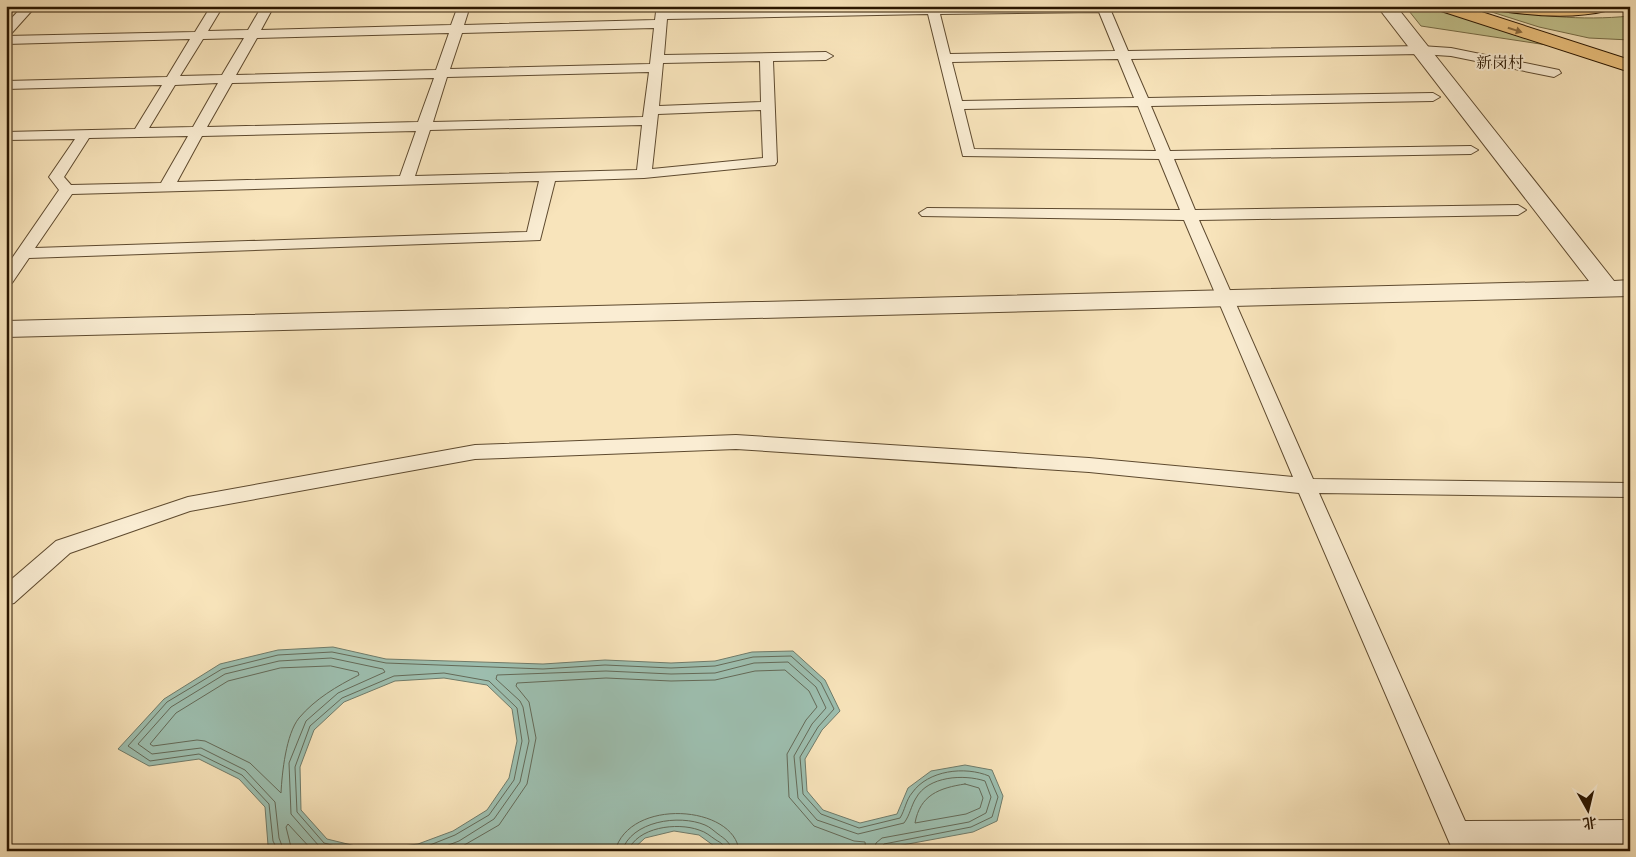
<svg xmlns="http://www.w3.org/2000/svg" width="1636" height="857" font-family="Alegreya,'Noto Serif SC',serif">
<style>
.green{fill:#c2c28d;stroke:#766c46}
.water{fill:#9dbfb0;stroke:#6f7b6a;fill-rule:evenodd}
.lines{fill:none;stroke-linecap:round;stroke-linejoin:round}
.shore{stroke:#646a58;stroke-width:1}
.service-casing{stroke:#5e4a2f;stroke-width:2}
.minor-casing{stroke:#5e4a2f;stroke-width:2}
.primary-casing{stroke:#2a1600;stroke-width:2}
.service{fill:#faedd3;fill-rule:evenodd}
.minor{fill:#faedd3;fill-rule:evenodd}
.primary{fill:#ecc27e;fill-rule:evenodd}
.oneway{fill:#8b6c3f}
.labels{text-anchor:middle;stroke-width:4;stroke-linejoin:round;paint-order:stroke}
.far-quarter-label{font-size:16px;fill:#2a1600;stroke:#faedd3}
</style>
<rect width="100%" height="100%" fill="#f8e4bb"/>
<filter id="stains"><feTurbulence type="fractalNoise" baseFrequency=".004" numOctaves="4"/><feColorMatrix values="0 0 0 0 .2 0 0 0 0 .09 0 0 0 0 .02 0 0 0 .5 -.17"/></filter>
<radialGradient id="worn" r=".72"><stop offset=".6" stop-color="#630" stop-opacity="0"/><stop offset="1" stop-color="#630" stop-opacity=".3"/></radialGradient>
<path class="green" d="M1405 6H1438L1547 45 1421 26Z
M1486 6C1533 16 1581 21 1630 16V40L1589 38 1539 27 1479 8Z"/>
<path class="water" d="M333 647 386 659 543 664 605 660 671 663 715 661 752 652 793 651 825 680 840 711 822 730 805 759 807 791 823 810 860 823 897 814 908 788 931 771 965 765 992 770 1003 796 997 821 973 832 870 851H721L699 835 674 831 645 838 631 851H275L268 845 265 807 239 779 199 759 149 766 118 749 164 699 220 664 278 650ZM444 678 487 685 512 709 517 741 509 778 487 810 453 831 418 844 372 850 327 839 301 810 300 767 314 730 344 702 395 681Z"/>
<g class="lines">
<path class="shore" d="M331 666 358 672 359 675C337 686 315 699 299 718 286 734 282 773 281 793L250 763 205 741 197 740 153 746 150 744 176 713 228 681 280 668Z
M965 784 979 788 983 798 980 808 966 814 915 823C920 795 939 788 965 784Z
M278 851 273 841 269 804 242 775 199 754 150 761 128 746 167 702 222 669 278 655 332 652 386 663 543 669 605 665 671 668 715 666 753 657 791 656 821 683 834 709 818 727 800 757 803 794 821 814 859 828 900 818C905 810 906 800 912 793 928 770 965 766 989 776L998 797 992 817 971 827 884 844 880 851
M284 851 279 838 275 802 245 770 201 748 152 754 138 744 171 707 225 674 279 661 331 658 383 669 385 672 338 693 306 721 289 763 291 814 319 846 329 851
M292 851 286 827 288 824 313 851
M354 851 324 843 297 812 295 767 310 726 342 698 394 676 444 673 489 681 517 708 522 741 514 780 489 815 455 835 420 849 408 851
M433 851 459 841 494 819 520 782 529 741 523 707 520 701 496 679 497 675 606 671 671 674 715 673 754 663 788 662 816 687 826 708 812 724 794 756 798 798 817 820 858 834 904 823C910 815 911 806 916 798 928 776 964 774 985 781L991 797 986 813 969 822 882 838 876 843 874 851
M454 851 499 825 527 784 536 738 529 702 516 686 517 683 606 678 671 681 715 680 755 671 785 670 809 691 817 707 806 720 787 754 789 797 814 826 854 841 865 842 866 851
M615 851C629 797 735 805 739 851
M622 851C631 821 679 814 705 825 710 827 714 831 718 834 725 839 730 842 732 851
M628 851C637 827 677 822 699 830 706 832 710 836 716 840 721 843 724 844 725 851"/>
<g class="service-casing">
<path id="service" d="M23 6H36L10 35 6 36V24Z
M211 6H223L208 31 248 30 262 6H274L261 30 451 25 458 6H470L464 25 655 20 656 12 662 8 668 11 926 6H1219L1213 10 1111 11 1128 51 1421 46 1451 48 1559 70 1561 73 1554 77 1451 56 1421 54 1131 59 1148 98 1433 93 1440 97 1433 101 1151 106 1170 151 1471 146 1478 150 1471 154 1174 159 1195 210 1518 205 1526 210 1518 215 1199 220 1313 479 1630 483V497L1319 493 1465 821 1630 820V844L1476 845 1479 851H1453L1299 493 1089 472 736 449 475 459 190 511 70 553 14 603 6 605V584L56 541 188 497 475 445 736 435 1089 458 1293 477 1184 220 922 216 919 213 927 208 1180 210 1159 159 963 156 928 14 667 19 664 55 826 52 833 56 826 60 773 61 777 162 775 165 644 178 555 181 540 240 29 258 12 283 6 284V267L59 190 49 177 75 139 6 140V132L135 129 162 85 6 89V81L167 77 190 39 6 44V36L195 32ZM1099 12 1115 51 950 54 940 14ZM654 28 650 64 450 69 462 33ZM449 33 436 70 236 75 257 38ZM244 38 222 75 180 76 203 39ZM1118 59 1134 98 962 101 952 62ZM760 61 761 102 659 106 663 63ZM649 72 643 117 433 122 447 77ZM434 78 418 122 207 127 232 83ZM218 83 193 127 149 128 175 85ZM1138 106 1156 151 974 149 964 109ZM761 110 763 158 652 169 658 114ZM642 125 637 170 415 176 430 130ZM416 131 400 176 177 182 202 136ZM188 136 161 183 71 185 64 177 89 138ZM539 181 527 232 35 248 72 194Z"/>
</g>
<g class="minor-casing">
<path id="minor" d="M1377 6H1396L1614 281 1630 280V296L6 337V321L1589 281Z"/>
</g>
<g class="primary-casing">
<path id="primary" d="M1435 6H1463L1630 60V72L1438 10Z
M1492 6H1613L1610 10C1574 19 1538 16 1501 11L1495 10Z"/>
</g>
<use href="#service" class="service"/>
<use href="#minor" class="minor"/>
<use href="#primary" class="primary"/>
</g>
<defs><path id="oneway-solid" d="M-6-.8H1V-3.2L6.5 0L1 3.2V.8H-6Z" transform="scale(1.25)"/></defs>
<use class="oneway" href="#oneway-solid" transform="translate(1515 30) rotate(17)"/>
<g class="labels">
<g class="far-quarter-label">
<text x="1500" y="68">新岗村</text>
</g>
</g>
<rect width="1636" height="857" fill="none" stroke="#f8e4bb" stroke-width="25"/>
<rect x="8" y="8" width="1621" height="842" fill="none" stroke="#2a1600" stroke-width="2.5"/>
<rect x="12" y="12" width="1611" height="832" fill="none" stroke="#2a1600"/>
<g transform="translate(1588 810) rotate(172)" stroke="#faedd3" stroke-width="4" paint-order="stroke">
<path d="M0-4L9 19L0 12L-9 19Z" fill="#2a1600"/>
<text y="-8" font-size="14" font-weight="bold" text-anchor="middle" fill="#2a1600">北</text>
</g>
<rect width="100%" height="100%" filter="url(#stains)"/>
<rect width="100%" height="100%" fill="url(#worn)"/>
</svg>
